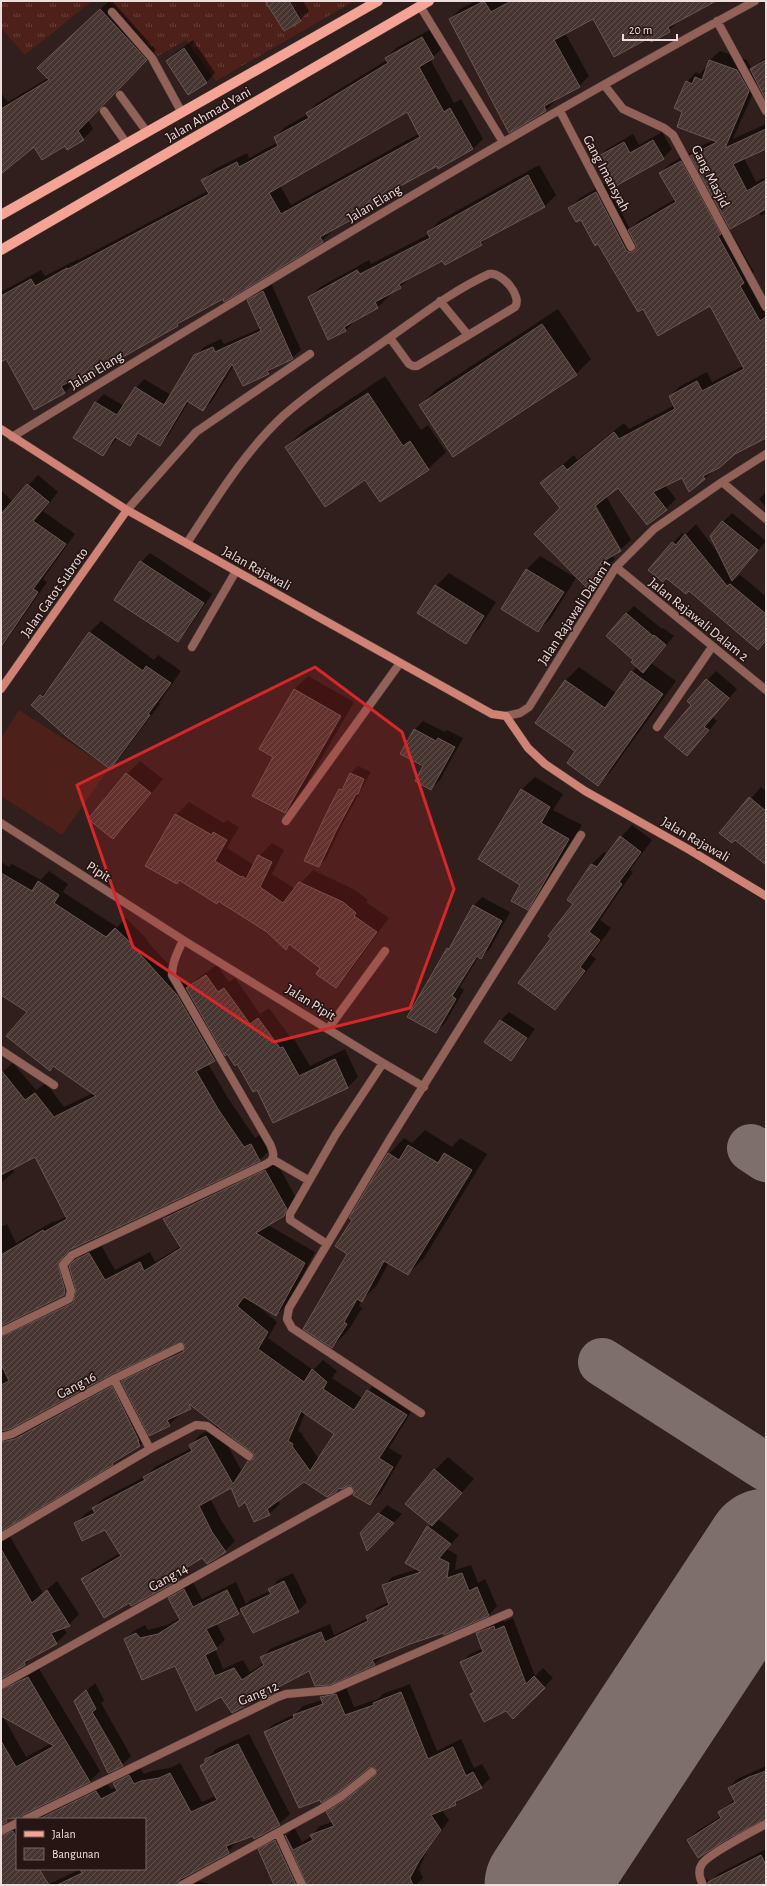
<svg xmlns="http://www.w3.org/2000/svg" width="767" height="1886" font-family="'Alegreya Sans',sans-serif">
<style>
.grass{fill:url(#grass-tufts)}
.pitch{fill:#4d211a}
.shadow{fill:#0007;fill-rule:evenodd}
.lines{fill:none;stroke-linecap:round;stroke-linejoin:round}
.taxiway{stroke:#7e6e6c;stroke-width:48}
.runway{stroke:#7e6e6c;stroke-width:121}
.building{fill:url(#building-hatch);stroke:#6a5652;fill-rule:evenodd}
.lane-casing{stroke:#4a3a37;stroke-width:9}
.street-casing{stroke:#4a3a37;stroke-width:9}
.secondary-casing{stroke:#4a3a37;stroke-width:9}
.primary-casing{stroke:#4a3a37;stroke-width:11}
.lane{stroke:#926158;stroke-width:8}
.street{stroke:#926158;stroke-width:8}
.secondary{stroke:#d08275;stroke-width:8}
.primary{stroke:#f4a395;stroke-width:10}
.marked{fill:#d62828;fill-opacity:0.2;stroke:#d62828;stroke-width:3;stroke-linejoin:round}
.labels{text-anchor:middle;stroke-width:3.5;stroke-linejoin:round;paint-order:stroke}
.street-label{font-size:14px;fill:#ebdedc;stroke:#261513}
</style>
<defs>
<pattern id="grass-tufts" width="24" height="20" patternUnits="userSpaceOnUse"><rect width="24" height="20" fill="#4d211a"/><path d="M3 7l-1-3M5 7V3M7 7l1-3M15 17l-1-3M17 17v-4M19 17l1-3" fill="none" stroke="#67413b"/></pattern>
<pattern id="building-hatch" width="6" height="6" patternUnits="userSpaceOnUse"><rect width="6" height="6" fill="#473531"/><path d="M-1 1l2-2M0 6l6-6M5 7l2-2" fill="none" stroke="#62524e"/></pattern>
</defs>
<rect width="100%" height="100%" fill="#301f1c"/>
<path class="grass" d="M1 1H92L25 55 1 28Z
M109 1H354L216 81 186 40 158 56Z"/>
<path class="pitch" d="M19 710 109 768 62 835 1 796V738Z"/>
<path class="shadow" d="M109 1H112L156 50 88 120 93 129 83 139 65 144 35 146 1 173V93L8 102 48 78 49 57Z
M266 1H303L309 11 300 20 284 30Z
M476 1H500L501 3 504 1H714L679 20 669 31 650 37 593 18 565 33 589 76 579 86 555 99 556 100 546 110 509 131 450 19 460 9Z
M433 28 444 47 430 59 454 103 461 99 483 139 473 149 439 167 437 165 406 182 396 192 365 208 359 214 331 230 332 231 322 241 184 319 178 325 89 375 87 371 73 379 75 382 65 392 7 358 1 361V292L41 270 45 276 78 259V260L208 191 203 180 213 170 247 153 249 158 278 142 275 137 285 127 308 114 307 113 317 103 387 60 386 58 396 48ZM407 111 420 133 291 205 280 185Z
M193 40 215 73 207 82 189 94 167 61 176 52Z
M720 51 747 60 752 69 766 57V91L758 82 733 139 766 124V147L744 158 756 182 766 177V213L761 216 758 212 729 229 754 272 750 276 766 304V437L735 454 704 479 682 476 665 485 676 499 666 509 618 486 606 496 631 540 620 550 612 555 615 559 587 587 561 508 541 483 574 455 577 460 624 423 629 429 675 405 670 396 680 386 707 372 712 382 743 366 710 305 643 308 581 218 569 208 580 198 606 183 630 229 640 220 675 199 660 173 671 163 691 152 693 155 701 146 714 140 684 111 687 82 696 72 700 74 705 68 707 69 710 60ZM594 501 621 549H618L592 502Z
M662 132 672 149 663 158H598L607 149 633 134 639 145Z
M539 165 556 195 545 206 488 237 481 244 443 259 412 276 400 287 387 294 389 296 378 307 357 319 346 330 309 298 320 287 369 260 371 264 429 234 428 232 439 221Z
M271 283 301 350 292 358 275 366 268 373 234 365 212 401 203 410 189 401 168 436 159 445 140 433 130 444 118 437 103 455 74 437 96 402 104 394 124 406 136 388 144 379 171 395 195 356 204 347 221 339 224 344 261 328 249 300 257 292Z
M558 309 591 359 576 374 420 406 435 390Z
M385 376 421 430 428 425 446 452 428 469 380 501 366 479 286 447 304 430Z
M38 475 58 492 43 511 75 534 43 579 47 582 1 649V490L13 502Z
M766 492V507L759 499Z
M732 513 766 541 734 579 740 575 766 596V640L758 649 673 543 682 533 685 535 696 524 718 553 723 522Z
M150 553 212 594 186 632 178 641 116 600 141 562Z
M540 556 576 578 551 618 538 631 502 609 527 569Z
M449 573 496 602 479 629 466 642 436 586Z
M634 606 662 629 663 628 674 636 651 663 676 681 611 771 598 784 577 751 536 722 566 680 579 667 616 693 637 666 626 614Z
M101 621 154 660 158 655 181 671 159 703 160 704 121 756 110 767 33 705 52 685 90 632Z
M716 671 737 689 712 717 717 721 696 746 693 705 688 701Z
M308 676 354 702 298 799 285 812 274 756 260 749 294 689Z
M423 721 445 732 447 730 463 738 440 780 431 789 415 729Z
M140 761 163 779 126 825 113 838 127 774Z
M358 766 371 772 343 823 326 859 319 866 340 790 346 784 351 773Z
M535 777 563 794 553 810 582 825 541 895 528 908 522 884 521 790Z
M761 787 766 791V853L721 833Z
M189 802 224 823 227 820 239 827 227 848 254 865 259 856 272 843 284 850 272 874 295 889 313 870 355 890 368 900 366 902 389 918 348 974 336 987 322 968 290 944 286 949 267 931 219 900 180 879 176 883V815Z
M632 825 652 840 630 870 633 872 600 920 611 928 591 955 596 959 566 997 555 1009 553 938 574 904 568 900 592 864 604 852 607 855 621 837Z
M1 862 9 867 12 864 41 880 49 871 68 884 63 892 117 927 126 918 148 940 147 941 189 987 198 978 217 965 229 982 235 978 260 1014 269 1008 291 1038 293 1037 310 1066 345 1049 358 1077 348 1087 274 1122 258 1089 238 1063 224 1051 215 1060 208 1064 228 1098 255 1138 261 1134 270 1150 259 1160 71 1248 67 1253 71 1266 87 1249 100 1243 115 1270 150 1252 155 1262 181 1246 164 1219 174 1208 276 1161 296 1198 295 1205 284 1215 268 1225 315 1252 287 1305 276 1315 257 1305 277 1322 268 1338 313 1370 323 1360 337 1371 332 1378 362 1398 378 1380 416 1404 389 1448 402 1456 381 1493 370 1504 352 1485 304 1481 278 1500 280 1504 269 1514 246 1501 231 1487 210 1498 222 1522 235 1541 225 1551 203 1557 187 1566 189 1568 178 1579 129 1602 83 1579 93 1569 120 1553 106 1529 76 1524 86 1513 94 1509 93 1508 104 1498 146 1476 155 1467 191 1448 190 1446 200 1435 217 1426 242 1472 255 1456V1453L193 1406 179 1413V1415L169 1425 151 1434 140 1445 117 1458 112 1464 5 1528 43 1593 57 1581 79 1614 69 1625 63 1627 67 1633 56 1643 33 1656 24 1664 6 1675V1677L9 1680 38 1667 100 1771 90 1781 26 1812 20 1818 15 1817 6 1821 11 1827 17 1825V1869H28L1 1883V1227L7 1224 16 1243 54 1221 55 1222 67 1216 36 1155 12 1168 14 1172 1 1183V1073L13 1063 36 1090 46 1083 64 1107 93 1093 28 1012 1 994ZM75 1283 77 1290 76 1297 15 1327 11 1328 6 1324V1322L64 1294ZM181 1340 187 1345 133 1371 124 1380 122 1377 11 1432 7 1430V1429L111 1373ZM305 1413 335 1433 319 1459 302 1435 303 1434 298 1431ZM3 1716 52 1743 26 1757Z
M482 897 510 912 490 949 481 957 479 956 460 987 464 990 445 1023 436 1032 448 948 453 943 473 906Z
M509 1012 535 1029 519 1051 511 1060 485 1042 501 1020Z
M425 1130 452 1147 460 1138 487 1154 424 1258 408 1274 389 1262 377 1285 362 1300 359 1306 362 1308 348 1331 332 1347 353 1220 389 1154 404 1138 412 1143Z
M448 1457 474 1479 438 1519 459 1535 447 1549 457 1555 455 1570 471 1565 478 1583 485 1579 497 1606 489 1615 444 1634 443 1632 410 1643 382 1654 383 1656 374 1664 309 1670 282 1684 274 1692 259 1697 222 1696 175 1665 125 1639 134 1631 145 1625 148 1630 167 1625 180 1618 169 1598 178 1590 193 1582 202 1599 236 1582 246 1604 250 1600 270 1591V1589L278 1580 293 1573 307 1602 298 1611 242 1609 238 1613 216 1623 225 1640 215 1649 223 1669 243 1660 250 1672 264 1663 262 1658 270 1649 330 1624 334 1635 368 1618 376 1608 389 1602 384 1586 392 1577 417 1569 406 1563 431 1524 435 1470Z
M387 1505 402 1514 368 1549 379 1514Z
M503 1618 504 1622 513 1618 535 1676 543 1668 553 1678 514 1717 507 1710 471 1694 474 1691 461 1663 470 1654 483 1648 477 1633 486 1625Z
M95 1683 104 1700 101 1703 131 1756 122 1765 109 1772 84 1693ZM94 1716H95L116 1751 114 1752Z
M410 1684 437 1751 461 1739 474 1768 482 1764 490 1778 481 1787 465 1795 456 1804 442 1810 449 1820 427 1851 419 1869 423 1878 416 1885H275L260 1850 268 1841 284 1832 286 1836 294 1827 302 1842 312 1836V1835L320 1826 332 1822 327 1812 336 1804 355 1792 379 1771 375 1766 265 1732 274 1724 295 1714 303 1706 322 1700 321 1697 329 1688 345 1685 354 1707 378 1699 383 1694Z
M249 1734 290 1814 279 1824 238 1841 228 1852 182 1877 213 1885H47L81 1869H145V1819H28L106 1782 111 1789 116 1787 114 1783 124 1773 139 1766 144 1774 152 1771 170 1768 180 1763 202 1802 216 1796 202 1766 206 1761V1759L216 1749Z
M766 1766V1818L688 1840 697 1831 721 1816 719 1812 735 1799 729 1788 737 1779Z
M766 1849V1885H696L707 1879 710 1882 718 1874Z"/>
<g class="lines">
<path class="taxiway" d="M751 1148 766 1158
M602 1362 766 1467"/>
<path class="runway" d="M545 1885 766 1549"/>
</g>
<path class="building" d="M265 1H289L301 21 284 31Z
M484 1 491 12 511 1H716L668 27 670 32 651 42 649 38 614 57 593 19 554 40 580 87 544 106 546 111 509 133 449 19Z
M100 9 147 60 78 131 84 140 67 150 65 146 42 160 34 147 1 174V109L49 80 37 68Z
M422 37 434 58 419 67 444 112 450 108 473 149 438 169 437 166 395 189 397 192 358 213 360 215 320 237 323 242 224 302 223 299 177 324 178 326 89 376 87 373 61 386 65 393 34 410 6 359 1 362V296L31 279 35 286 67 268 68 269 209 194 201 180 237 162 239 167 278 146 274 137 309 118 306 113 388 63 385 58ZM407 112 420 137 281 214 269 193Z
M184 48 207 83 188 95 166 61Z
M709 60 737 70 749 91 725 148 766 129V149L733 164 747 191 766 180V209L730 229 690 156 717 142 677 127 682 112 674 108 686 81 692 84 695 77 702 80Z
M766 60V100L750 69Z
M653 140 664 159 614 187 597 157 624 142 630 153Z
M681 161 721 234 718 236 744 283 740 286 760 321 766 317V438L735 454 719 468 703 476 705 479 689 492 682 478 653 492 667 510 647 525 618 488 595 506 621 551 600 563 606 570 587 588 534 534 560 508 540 483 563 465 567 470 614 432 619 439 675 409 669 396 697 381 702 391 744 369 710 306 658 336 643 309 638 312 598 244 595 246 581 220 576 222 568 208 596 192 626 250 628 252H633L636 250V245L628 230 676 202 659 173Z
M528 175 545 207 480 242 482 245 445 265 442 261 399 284 401 288 375 302 378 308 344 327 346 331 328 340 308 297 357 270 360 274 430 238 427 232Z
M263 291 293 359 267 371 269 374 243 386 232 364 203 411 187 401 160 446 138 433 130 446 115 437 103 456 73 438 95 402 117 415 135 387 164 405 194 355 213 347 215 352 261 331 247 300Z
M542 324 577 375 453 457 419 405Z
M368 393 403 446 410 441 429 470 380 502 365 480 325 507 285 447Z
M27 484 49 502 33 521 66 544 33 589 38 592 1 647V514Z
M722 521 758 550 732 581 710 536Z
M685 534 727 586 730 584 766 614V640L758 650 689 591 686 594 666 578 663 582 648 570 672 542 676 545Z
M140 561 204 603 178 642 114 600Z
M526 569 564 592 538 632 501 609Z
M435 585 484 616 466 644 417 613Z
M626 613 653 636 654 635 666 645 643 673 631 662 633 660 606 636Z
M89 632 143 671 146 666 171 683 148 714 150 715 110 769 66 736 31 705 40 695 43 697Z
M631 671 663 694 598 786 567 763 575 751 535 723 565 680 605 708Z
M706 679 729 698 704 727 709 730 687 756 664 737 691 705 687 701Z
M294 689 341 716 285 813 252 796 273 757 259 749Z
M414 729 436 741 438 738 455 747 431 790 415 781 423 766 400 754Z
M126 773 151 793 113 839 88 819Z
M350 773 364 779 358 794H356L336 831 319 867 304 861 329 808 339 789 342 790Z
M521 789 550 807 541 823 569 839 528 910 511 901 520 885 478 859Z
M749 797 766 811V865L735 840 732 843 719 833Z
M175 814 212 835 213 832 227 840 215 861 241 877 242 876 246 879 258 855 272 862 260 887 283 903 299 882 343 902 356 913 354 916 377 932 336 988 316 974 320 968 289 944 286 950 267 932 218 901 217 904 179 880 177 884 145 866Z
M620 836 641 852 619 882 622 884 589 932 600 940 580 967 585 971 555 1010 518 983 551 938 548 936 573 904 567 900 591 864 597 867Z
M1 873 32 891 38 881 59 895 54 903 106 937 115 928 139 951 138 952 177 995 215 1061 196 1071 218 1109 244 1147 251 1144 260 1161 69 1250 58 1264 65 1291 64 1295 1 1326V1255L43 1230 44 1232 67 1219 35 1157 1 1175V1070L25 1100 35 1093 54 1117 96 1096 53 1066 50 1071 6 1036 27 1012 1 995Z
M473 905 502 921 481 959 477 956 452 996 456 999 436 1033 407 1017 447 948 449 949Z
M206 975 218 992 224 988 250 1024 258 1018 280 1048 283 1047 299 1076 335 1059 348 1088 273 1123 257 1090 253 1092 237 1064 235 1066 227 1054 225 1056 186 988Z
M500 1020 527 1038 511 1061 484 1042Z
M408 1145 438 1163 444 1153 472 1170 408 1275 384 1261 362 1302 357 1299 344 1322 347 1324 332 1348 303 1329 347 1254 335 1246 352 1220 349 1218 388 1153 399 1160Z
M265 1170 287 1209 284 1216 256 1233 305 1263 276 1316 244 1297 237 1306 268 1332 258 1349 304 1382 312 1369 327 1382 323 1389 354 1410 367 1390 407 1415 379 1458 393 1467 370 1505 353 1495 354 1491 351 1486H347L342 1489 339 1488 336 1492 327 1497 304 1482 267 1509 270 1515 254 1522 245 1502 239 1507 231 1488 199 1506 212 1532 226 1552 207 1564 202 1558 176 1574 179 1580 131 1606 129 1603 104 1618 81 1579 121 1556 105 1530 82 1541 74 1523 95 1513 92 1508 145 1480 143 1477 192 1451 189 1445 206 1436 233 1484 248 1461 254 1459V1454L189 1404 191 1409 167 1420 170 1426 149 1436 121 1381 183 1352 185 1345 181 1342 112 1374 10 1429 1 1431V1385L9 1381 1 1364V1337L73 1303 76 1290 69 1266 75 1260 89 1253 105 1280 140 1262 144 1271 181 1248 163 1219ZM301 1411 334 1434 310 1471 292 1446 293 1444 288 1441Z
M112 1386 139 1441H138L140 1446 112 1463 113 1465 1 1531V1442L15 1439Z
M434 1469 462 1493 432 1526 405 1504Z
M378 1513 394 1523 367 1551 360 1533Z
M427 1526 451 1544 439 1558 449 1563 447 1578 462 1573 469 1591 477 1587 489 1616 444 1635 443 1633 410 1644 372 1660 375 1665 330 1685 315 1686 309 1671 273 1690 275 1693 260 1700 259 1698 232 1713 221 1697 196 1711 175 1666 142 1680 124 1639 136 1633 140 1638 158 1634 180 1620 168 1598 184 1589 193 1607 227 1590 239 1614 206 1629 217 1649 205 1655 215 1676 234 1668 242 1680 264 1665 260 1657 321 1632 325 1642 368 1621 366 1616 389 1605 382 1585 421 1572 405 1563Z
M1 1549 32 1603 47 1590 70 1626 51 1633 57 1644 24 1662 25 1665 1 1679Z
M284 1581 299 1612 253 1633 240 1609 271 1594 268 1589Z
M494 1626 495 1630 504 1626 526 1684 534 1676 545 1688 513 1719 506 1711 484 1722 470 1694 474 1692 460 1662 483 1652 476 1633Z
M28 1677 90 1782 24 1814 21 1819 17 1818 6 1819 7 1822 1 1825V1741L16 1767 54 1746 1 1716V1690Z
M86 1690 96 1709 92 1712 123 1766 108 1773 74 1701Z
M401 1692 428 1759 453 1747 466 1776 473 1772 482 1788 455 1802 456 1805 431 1815 441 1830 419 1861 410 1878 413 1885H307L285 1835 293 1850 313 1840 310 1835 334 1826 326 1812 345 1800 375 1776 377 1771 374 1767 369 1768 339 1792 321 1803 320 1800 299 1808 264 1732 294 1718 293 1715 323 1704 320 1697 336 1694 345 1715 374 1705 373 1703Z
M238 1744 280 1825 254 1839 253 1836 226 1846 229 1853 179 1880 177 1885H57L82 1873 80 1869H145V1819H39L96 1791 101 1799 117 1791 113 1783 129 1775 134 1784 141 1781 159 1778 170 1773 191 1812 217 1800 200 1766 205 1763V1759Z
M766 1771V1819L729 1838 698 1858 687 1840 721 1818 718 1812 735 1802 728 1788 749 1777Z
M13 1831 17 1839V1869H39L49 1885H1V1836Z
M275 1840 296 1885H274L258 1849Z
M761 1855 766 1865V1885H708V1882Z"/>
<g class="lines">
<g class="lane-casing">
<path id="lane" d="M112 12 152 58 182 113
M120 95 147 132
M104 111 127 144
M328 1029 385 951"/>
</g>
<g class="street-casing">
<path id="street" d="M420 6 503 142
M717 21 766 111
M605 86 623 109 664 128 673 135 766 307
M560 111 631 247
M440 301 468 335
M12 437C257 287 502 138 755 1
M722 482 766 519
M127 510 196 432 310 354
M187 543C216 499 245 451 284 415 317 386 354 363 389 338 422 315 452 291 489 274 501 271 523 296 515 307L417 366H413L409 364 390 338
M616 567 766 690
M192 647 236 571
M506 716 520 713 529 707 616 567 654 529 722 482 766 454
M657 727 712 647
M286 821 400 663
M1 823 183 940 383 1063 424 1087
M1 1050 54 1085
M272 1159 308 1180
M327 1244 290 1220V1214L336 1134 383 1063
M1 1332 69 1299 71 1291 63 1265 72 1255 266 1164C276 1159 274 1153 270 1144L172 975C172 962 178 952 183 940
M114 1379 180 1347
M421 1413 292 1328 287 1319 289 1308 390 1139 581 835
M1 1437 12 1434 114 1379 150 1449
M1 1537 150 1449 196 1425 207 1426 249 1456
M1 1685 349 1491
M26 1819 278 1697 286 1694 331 1690 509 1613
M1 1831 17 1823
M278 1833 302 1885
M182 1885 321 1809 342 1796 372 1772
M703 1885C700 1879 697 1871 702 1864 708 1854 753 1831 766 1824"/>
</g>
<g class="secondary-casing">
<path id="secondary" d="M1 429 127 510 492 714 506 716 528 748 545 764 585 791 688 849 766 896
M1 689 127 510"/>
</g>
<g class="primary-casing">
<path id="primary" d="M1 215 378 1
M1 250 429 1"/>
</g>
<use href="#lane" class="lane"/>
<use href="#street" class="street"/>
<use href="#secondary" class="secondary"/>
<use href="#primary" class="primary"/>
</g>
<path class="marked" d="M315 667 402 732 454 889 410 1008 274 1042 133 947 77 785Z"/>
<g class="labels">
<g class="street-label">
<text transform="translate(208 114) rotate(-30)" y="5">Jalan Ahmad Yani</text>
<text transform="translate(607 173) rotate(62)" y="5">Gang Imansyah</text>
<text transform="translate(711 176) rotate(63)" y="5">Gang Masjid</text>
<text transform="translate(374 203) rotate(-31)" y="5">Jalan Elang</text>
<text transform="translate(96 370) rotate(-31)" y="5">Jalan Elang</text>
<text transform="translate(257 568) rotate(29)" y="5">Jalan Rajawali</text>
<text transform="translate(54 592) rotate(-55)" y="5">Jalan Gatot Subroto</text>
<text transform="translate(574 612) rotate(-57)" y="5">Jalan Rajawali Dalam 1</text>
<text transform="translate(699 619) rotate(39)" y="5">Jalan Rajawali Dalam 2</text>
<text transform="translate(696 839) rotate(30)" y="5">Jalan Rajawali</text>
<text transform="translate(99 871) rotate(33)" y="5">Pipit</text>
<text transform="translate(311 1002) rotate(32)" y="5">Jalan Pipit</text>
<text transform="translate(76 1385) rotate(-28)" y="5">Gang 16</text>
<text transform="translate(168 1577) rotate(-29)" y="5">Gang 14</text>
<text transform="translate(258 1693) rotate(-23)" y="5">Gang 12</text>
</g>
</g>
<rect width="767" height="1886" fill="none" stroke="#ebdedc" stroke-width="4"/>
<rect x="16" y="1818" width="130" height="52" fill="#261513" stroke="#756563"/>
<rect x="24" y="1831" width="20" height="6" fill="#f4a395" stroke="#756563"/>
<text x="52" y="1838" font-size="12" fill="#ebdedc">Jalan</text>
<rect x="24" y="1848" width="20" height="12" fill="url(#building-hatch)" stroke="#756563"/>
<text x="52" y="1858" font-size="12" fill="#ebdedc">Bangunan</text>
<path d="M623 34v6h54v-6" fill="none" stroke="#ebdedc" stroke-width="2"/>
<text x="629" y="34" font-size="12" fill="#ebdedc" stroke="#261513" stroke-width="3" paint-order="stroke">20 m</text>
</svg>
